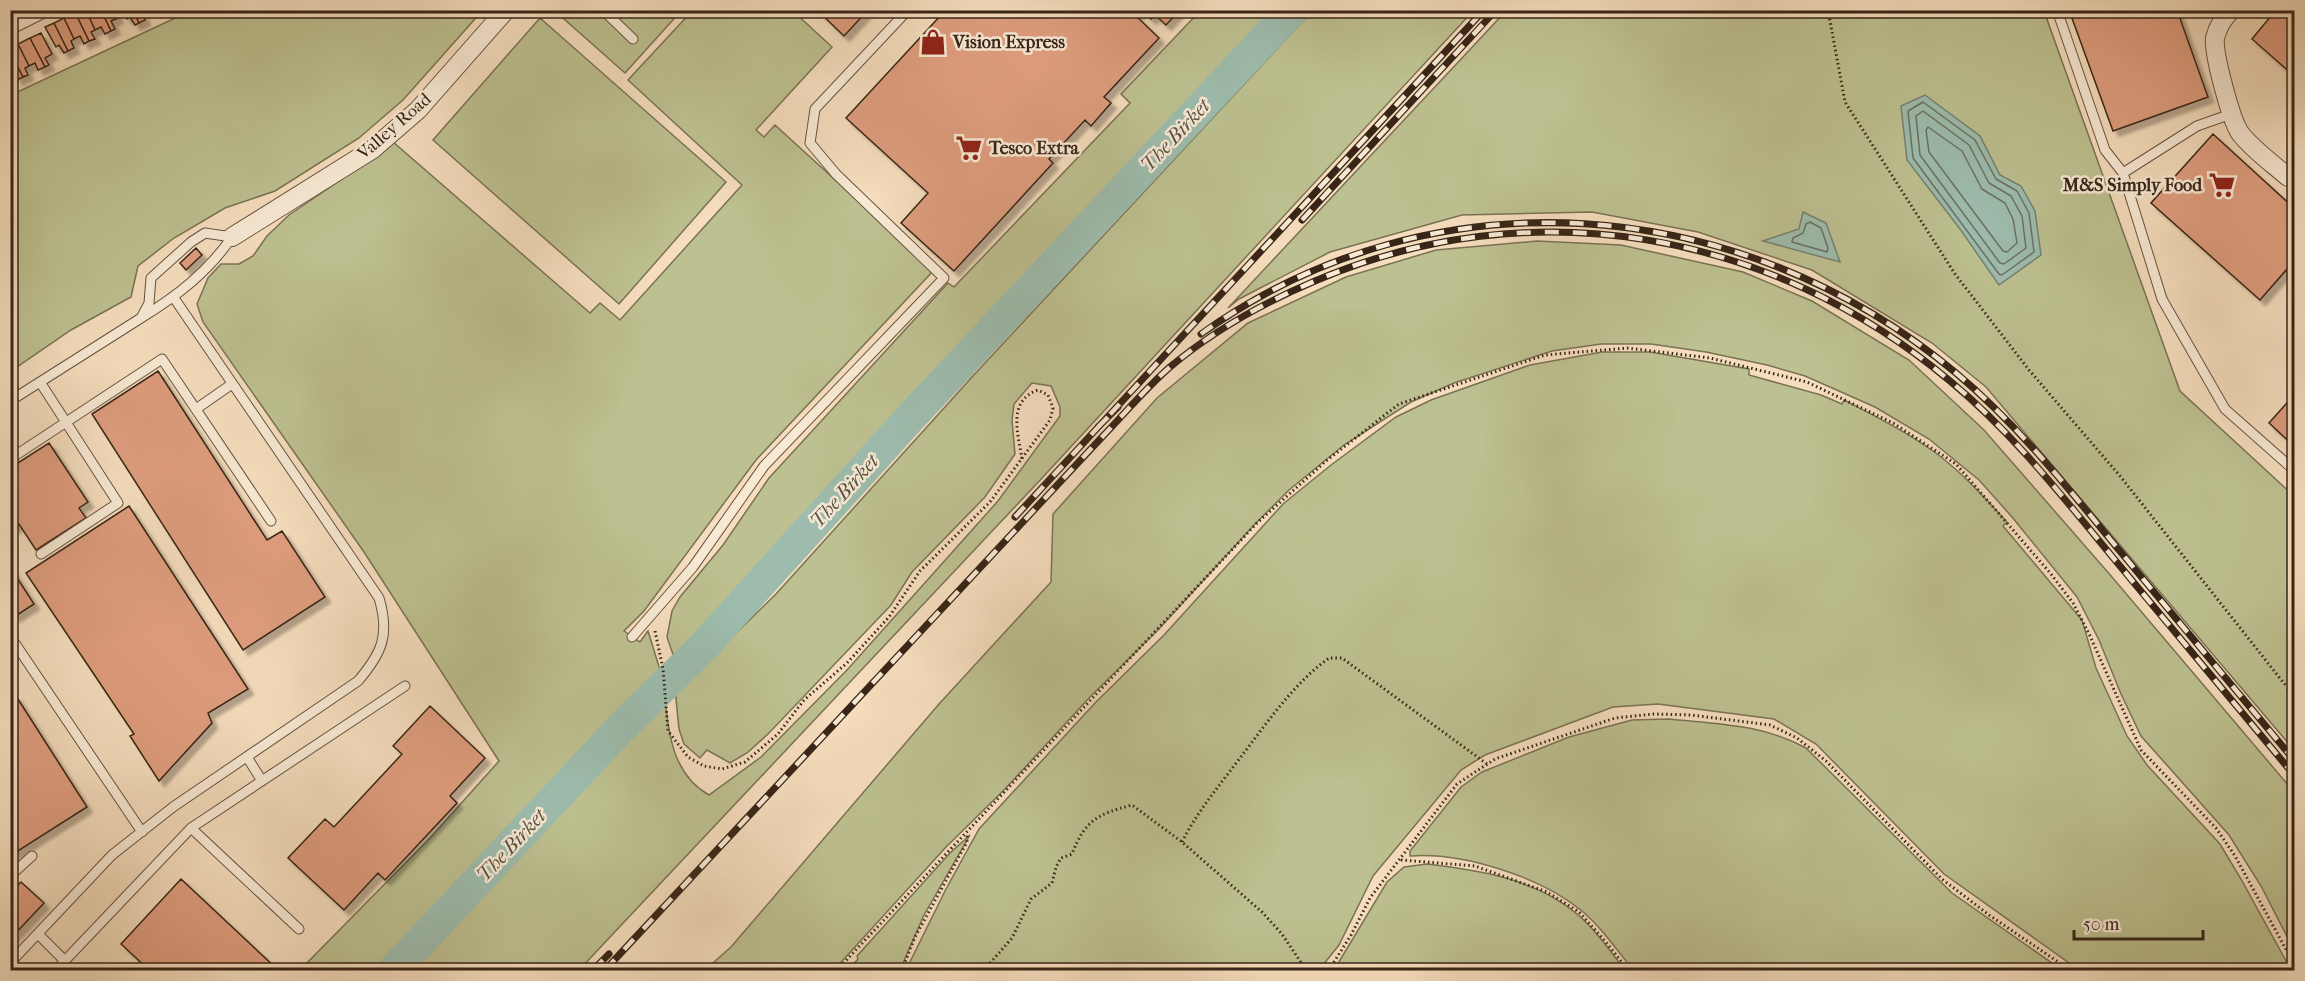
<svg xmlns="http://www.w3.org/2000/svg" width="2305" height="981" font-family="'IM FELL French Canon',serif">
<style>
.green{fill:#bdc090;stroke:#7a7254;stroke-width:1.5}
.water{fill:#9dbcad;stroke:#758071;stroke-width:1.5}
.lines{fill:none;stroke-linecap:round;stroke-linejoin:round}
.shore{stroke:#6a7062;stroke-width:1.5}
.river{stroke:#9dbcad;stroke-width:32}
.building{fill:#de9d7e;stroke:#382518;stroke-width:1.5;filter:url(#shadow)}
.lane-casing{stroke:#675341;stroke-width:11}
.street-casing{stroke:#675341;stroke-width:20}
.path{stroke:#382518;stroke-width:3;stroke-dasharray:1.5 3;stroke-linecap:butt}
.lane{stroke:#f8e9d4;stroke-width:9}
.street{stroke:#f8e9d4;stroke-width:18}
.rail-casing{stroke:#382518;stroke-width:7}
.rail{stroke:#f8e9d4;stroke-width:4.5;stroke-dasharray:14;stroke-linecap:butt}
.labels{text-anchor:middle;stroke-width:5;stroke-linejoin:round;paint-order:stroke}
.poi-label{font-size:18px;font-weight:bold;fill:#382518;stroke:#f8e9d4;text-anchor:start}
.street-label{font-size:18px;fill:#382518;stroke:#f8e9d4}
.water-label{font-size:20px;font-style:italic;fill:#565245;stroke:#f8e9d4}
</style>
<defs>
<filter id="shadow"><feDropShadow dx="5.5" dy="5.5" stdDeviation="1.5" flood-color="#0004"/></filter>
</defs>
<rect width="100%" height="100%" fill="#f5ddbd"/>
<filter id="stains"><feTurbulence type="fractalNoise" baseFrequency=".00333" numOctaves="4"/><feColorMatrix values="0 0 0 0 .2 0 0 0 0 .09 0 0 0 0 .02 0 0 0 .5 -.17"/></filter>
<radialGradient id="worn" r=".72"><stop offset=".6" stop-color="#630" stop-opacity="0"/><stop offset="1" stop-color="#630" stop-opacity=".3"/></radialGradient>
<path class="green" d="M693 10 793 11 832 47 756 130 764 137 775 125 934 270 756 460 644 611 624 631 640 642 648 631 664 683 622 713 382 970H300L431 837 499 761 364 552 203 322 197 304 208 278 221 264H239L253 256 267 236 289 215 373 158 393 142 590 313 600 303 620 320 742 185 628 80Z
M190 11H482L403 100 359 138 275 191 225 208 174 238 138 266 131 297 71 330 11 371V317L13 309 10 295 11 95Z
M555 11H681L625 73Z
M1200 11H1286L972 344 677 666 667 637 672 611 680 597 723 545 769 478 948 283 954 287 1130 103 1121 94Z
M1312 11H1473L1043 477 579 970H408L665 696C668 733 673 775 709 795L761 757 847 670 998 501 1060 416V407L1051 386 1032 383 1014 404 1012 420 1015 454 985 497 912 572 891 605 768 734 747 753 730 763 707 750 700 758 684 744 679 729 675 689 688 680 776 594 972 377Z
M1506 11H2044L2180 391 2294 496V750L1986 387 1932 343 1812 270 1698 232 1592 212 1462 215 1330 252 1239 299 1228 308Z
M540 18 726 182 619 304 433 140Z
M1537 241 1621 245 1743 272 1812 301 1909 360 1984 430 2112 577 2294 792V950L2261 886 2229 835 2141 736 2121 694 2099 640 2077 597 2012 517 1979 480 1929 439 1875 407 1805 376 1767 365 1706 352 1651 344H1601L1552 351 1454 383 1411 402 1344 445 1289 490 1255 524 1158 630 1089 698 1005 789 946 847 834 970H705L731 947 939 704 1051 582 1053 514 1157 398 1248 323 1346 277 1436 250Z
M1602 352H1650L1749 369V375L1821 395 1842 404 1844 400C1875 416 1905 431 1933 451 1961 471 1984 497 2007 522L2003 526 2082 620 2096 668 2127 736 2147 765 2220 844 2241 879 2291 970H2079L1944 874 1816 744 1774 719 1658 704 1613 707 1485 755 1461 770 1373 876 1339 945 1319 970H906L946 889 979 829 1095 703 1164 635 1283 504 1331 465 1396 417 1431 400 1530 365Z
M1669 719C1718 724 1762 724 1806 748L1952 893 2062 970H1633C1617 950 1602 928 1582 911 1541 877 1463 852 1410 856V851L1461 787 1482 772 1569 737 1632 720Z
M970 835 924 915 900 970H848L858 959 857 956 950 853Z
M1427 864C1479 870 1536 879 1577 914 1596 930 1610 951 1625 970H1334L1387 882 1404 867Z"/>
<path class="water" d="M1925 95 1980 136 2000 175 2021 186 2035 211 2041 255 1999 285 1960 229 1907 160 1901 106Z
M1803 212 1826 223 1840 262 1763 241 1799 229Z"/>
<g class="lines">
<path class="shore" d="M1923 102 1975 140 1996 179 2017 191 2029 213 2034 252 2002 275 1999 274 1913 158 1908 111Z
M1923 111 1969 145 1989 183 2011 196 2022 216 2026 248 2004 264 2000 263 1920 155 1916 116Z
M1928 127 1962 151 1982 189 2005 203 2013 219 2017 243 2007 252 2003 251 1929 152 1926 130Z
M1810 222 1821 228 1828 248 1827 252 1792 242 1793 238 1803 233 1806 224Z"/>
<path class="river" d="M394 970 619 730 703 647 910 418 1292 10"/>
</g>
<path class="building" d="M79 10H86L95 30 91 32 95 39 89 41 75 12Z
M86 10H101L111 31 105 34 101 27 95 30Z
M101 10H114L118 18 111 21 115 29 111 31Z
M122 10H133L139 23 135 25 130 17 127 19Z
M133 10H145L142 13 145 20 139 23Z
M817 10H868L844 36Z
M936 10H1141L1136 16 1159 38 1104 97 1111 103 1091 126 1085 120 1049 159 1053 163 954 271 901 223 928 193 846 118 941 15Z
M1141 10H1180L1166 25 1155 15 1151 19Z
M2069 10H2177L2208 97 2113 131Z
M2276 10H2294V76L2252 39Z
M75 12 89 41 84 44 80 36 74 39 64 18Z
M64 18 74 39 71 41 74 48 68 51 54 23Z
M54 23 68 51 64 53 59 45 56 47 45 27Z
M41 33 52 54 45 58 49 65 45 67 30 38Z
M30 38 45 67 38 70 35 63 29 66 18 44Z
M18 44 29 66 25 68 28 75 23 77 10 52V48Z
M10 52 23 77 17 80 14 73 10 74Z
M2213 134 2294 208V261L2260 300 2151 203Z
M196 248 202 255 186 270 180 263Z
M158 371 267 540 282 531 325 597 243 650 92 414Z
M2294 395V446L2269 423Z
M49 443 88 502 79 508 86 518 36 550 19 524 10 530V468Z
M129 506 248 689 208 713 212 723 159 781 130 736 134 734 26 573Z
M10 567 34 604 14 617 10 612Z
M16 696 87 807 10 856V699Z
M430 706 485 758 450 796 457 803 385 880 378 873 344 910 288 858 325 819 334 827 402 754 393 746Z
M181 879 278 970H149L121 944Z
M21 882 44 903 10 939V893Z"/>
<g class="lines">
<g class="lane-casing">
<path id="lane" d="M603 10 633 39
M2057 10 2105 150 2123 173
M2231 114 2197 126 2123 173 2162 299 2225 409 2294 470
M40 382 118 503 41 554
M10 401 141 318 149 303 151 278 191 242 205 233 232 237C208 272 177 296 141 318
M196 409 232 384
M10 459 162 359 271 521
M10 636 142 832
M632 637 693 567 764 466 944 278 836 174 810 143 815 109 908 10
M247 757 262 781
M191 828 299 929
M10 876 32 856
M38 934 65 961
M10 963 112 855 173 807 358 681C382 653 390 635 379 598L174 298
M56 970 191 828 405 686"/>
</g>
<g class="street-casing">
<path id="street" d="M2231 10C2223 19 2218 26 2215 38 2213 53 2231 120 2240 133 2253 150 2272 163 2288 177
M10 25 40 10
M232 237 373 149 418 110 506 10"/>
</g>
<path class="path" d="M1828 10 1845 102 1955 274 2029 370 2120 476 2294 696
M655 631 663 669 668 731 688 757 704 766 722 769 745 762 778 734 804 700 847 663 889 617 920 571 990 502 1050 420 1053 408 1048 395 1038 390C1007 401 1018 433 1022 459
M1182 842C1197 812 1219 786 1240 758 1267 723 1293 684 1329 658H1342L1487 764
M1401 860 1475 866 1547 892 1579 912 1605 941 1628 970
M837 970 1257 523 1326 461 1399 404 1545 355 1627 348 1710 358 1807 382 1893 423 1956 464 2051 574 2073 603 2090 636 2141 750 2216 828 2235 856 2294 964
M902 970 915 937 967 842V833
M984 970 1012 938 1031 899 1052 883 1056 867 1061 858 1072 854C1085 820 1098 814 1132 805L1182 842 1262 912 1282 934 1306 970
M1329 970 1351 935 1370 898 1457 784 1495 759 1615 718 1654 714 1691 715 1770 725 1797 738 1826 761 1942 879 1989 915 2070 970"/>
<use href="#lane" class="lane"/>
<use href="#street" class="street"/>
<g class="rail-casing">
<path id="rail" d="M1302 220 1496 10
M1201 334C1433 168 1740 193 1956 373 2018 425 2068 488 2119 550 2177 620 2236 690 2294 760
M1098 427 1118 407
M1015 517 1484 10
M593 970 609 954
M605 970 1103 436C1125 413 1146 388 1170 367 1213 331 1263 303 1315 281 1531 188 1771 231 1950 381 2013 433 2063 497 2115 560 2174 631 2234 703 2294 775"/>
</g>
<use href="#rail" class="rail"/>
</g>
<defs>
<g id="shop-bare" transform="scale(2.07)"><path d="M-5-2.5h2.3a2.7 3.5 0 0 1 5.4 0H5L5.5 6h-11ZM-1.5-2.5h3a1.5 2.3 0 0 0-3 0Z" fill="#8f2418" stroke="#f8e9d4" stroke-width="2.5" paint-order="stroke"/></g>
<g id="supermarket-bare" transform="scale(2.07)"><path d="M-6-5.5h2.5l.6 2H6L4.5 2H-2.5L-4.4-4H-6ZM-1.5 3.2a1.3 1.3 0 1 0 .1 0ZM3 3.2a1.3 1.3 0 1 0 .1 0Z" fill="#8f2418" stroke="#f8e9d4" stroke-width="2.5" paint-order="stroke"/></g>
</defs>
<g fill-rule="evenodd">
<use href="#shop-bare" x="933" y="42"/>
<use href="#supermarket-bare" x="969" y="148"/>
<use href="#supermarket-bare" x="2222" y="185"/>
</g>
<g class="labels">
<g class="poi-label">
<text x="953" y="48">Vision Express</text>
<text x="989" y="154">Tesco Extra</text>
<text x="2202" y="191" text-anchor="end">M&amp;S Simply Food</text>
</g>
<g class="street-label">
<text transform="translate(394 126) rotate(-41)" y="6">Valley Road</text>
</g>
<g class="water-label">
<text transform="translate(1175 135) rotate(-47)" y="7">The Birket</text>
<text transform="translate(844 491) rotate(-48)" y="7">The Birket</text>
<text transform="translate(511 845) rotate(-47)" y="7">The Birket</text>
</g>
</g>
<rect width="2305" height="981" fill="none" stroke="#f5ddbd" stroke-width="36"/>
<rect x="12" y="12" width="2281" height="957" fill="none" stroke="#382518" stroke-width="3"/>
<rect x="18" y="18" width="2269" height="945" fill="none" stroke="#382518" stroke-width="1.5"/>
<path d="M2074 930v9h129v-9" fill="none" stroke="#382518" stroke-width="3"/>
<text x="2083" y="930" font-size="18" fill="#382518" stroke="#f8e9d4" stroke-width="4.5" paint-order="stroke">50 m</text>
<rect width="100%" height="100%" filter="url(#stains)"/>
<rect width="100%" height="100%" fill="url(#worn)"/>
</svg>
